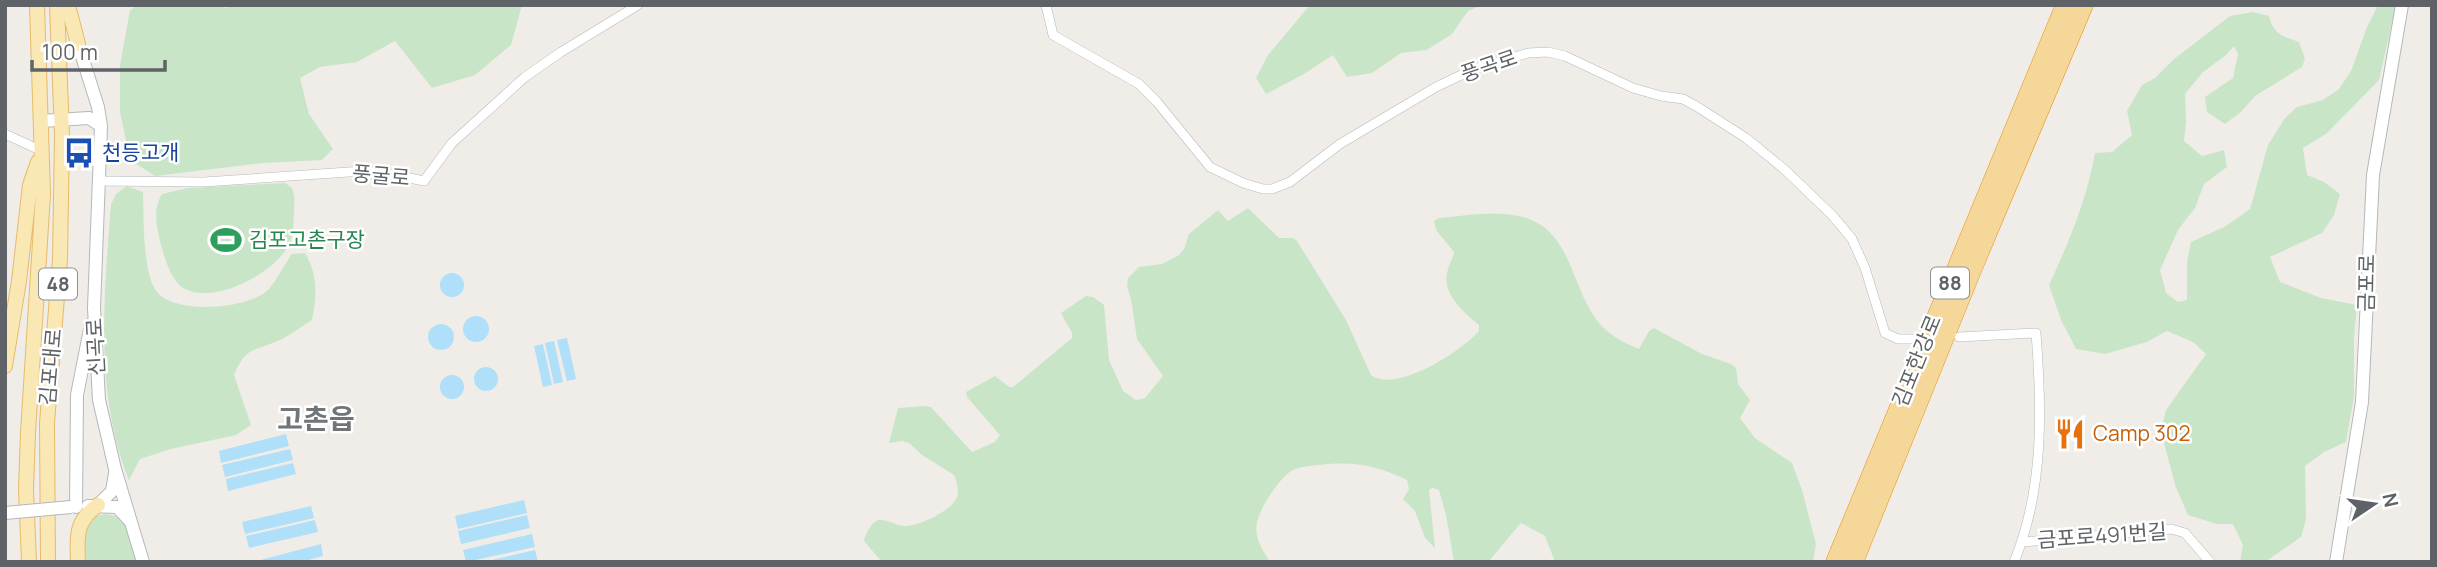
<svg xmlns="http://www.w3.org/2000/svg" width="2437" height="567" font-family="Manrope,'Noto Sans KR',sans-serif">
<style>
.green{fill:#c9e5c7}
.water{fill:#afdff9}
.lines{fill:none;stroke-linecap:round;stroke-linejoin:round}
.street-casing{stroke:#b5b8bb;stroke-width:10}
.secondary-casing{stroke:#b4b7bb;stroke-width:14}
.primary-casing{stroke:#e7ba69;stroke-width:16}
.highway-casing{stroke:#e69312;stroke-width:19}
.street{stroke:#fff;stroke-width:9}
.secondary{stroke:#fff;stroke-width:12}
.primary{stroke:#f9e8b4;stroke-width:14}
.highway{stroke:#f5d79a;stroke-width:18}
.secondary-bridge-casing{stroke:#b4b7bb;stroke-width:14;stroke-linecap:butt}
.secondary-bridge{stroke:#fff;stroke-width:12}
.labels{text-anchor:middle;stroke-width:5;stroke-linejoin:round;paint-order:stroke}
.shield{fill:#fff;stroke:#8f9295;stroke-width:2}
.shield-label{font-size:19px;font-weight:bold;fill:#5f6367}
.street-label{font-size:21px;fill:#5f6367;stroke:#fff}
.transit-label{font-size:21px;fill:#164399;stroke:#fff;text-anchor:start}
.leisure-label{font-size:21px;fill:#27864d;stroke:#fff;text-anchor:start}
.food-label{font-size:21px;fill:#c56008;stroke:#fff;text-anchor:start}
.district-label{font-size:28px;font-weight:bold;fill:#707579;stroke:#fff}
</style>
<rect width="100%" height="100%" fill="#f0ede8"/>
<path class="green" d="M138 5H214L226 8 230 5H522L511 45 475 75 432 88 395 41 357 62 320 67 300 78 309 114 333 149 322 160 262 163 155 176 130 160 120 112V65L130 10Z
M1310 5H1483L1468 11 1452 34 1427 50 1401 53 1372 73 1347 77 1333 55 1304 74 1266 94 1256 78 1268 55Z
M2378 5H2396L2379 80 2326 134 2303 148 2307 175 2324 182 2340 194 2334 215 2322 233 2270 257 2280 282 2321 298 2357 305 2354 338V397L2346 442 2324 452 2305 466 2306 520 2301 537 2265 562H2240L2243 545 2233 524H2217L2188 515 2175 485 2161 431 2166 410 2206 354 2193 342 2167 331 2147 342 2105 354 2076 349 2061 320 2049 285C2069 242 2087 199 2095 153L2112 152 2132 135 2127 111 2142 85 2155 78 2174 59 2230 16 2253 12 2269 16C2274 35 2282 36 2299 42L2305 59 2302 67 2255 96 2241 112 2225 124 2207 112 2205 97 2233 78 2238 54 2234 46 2226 55 2202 73 2185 94 2186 122 2184 141 2202 156 2224 150 2227 167 2204 184 2195 208 2178 230 2160 270 2166 293 2178 302 2187 300V262L2191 242 2226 226 2250 209 2268 145 2285 118 2297 107 2323 100 2339 89 2351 71 2367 27Z
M285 183 291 187C296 195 294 203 294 213 293 224 294 234 289 244 276 273 213 306 183 288 171 280 165 259 161 245 157 229 152 209 162 194L188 188Z
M127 186 143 192C144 216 142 273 157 292 176 315 248 309 268 290 277 280 284 265 292 254L305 253C318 275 317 296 312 320 302 326 292 334 282 339 256 352 247 344 234 375L251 425 236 435 171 449 140 459 129 480C94 393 104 295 111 204L116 194Z
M1248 208 1279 238H1293L1297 241 1346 320 1371 375C1395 394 1462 351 1479 331V325C1465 313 1442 295 1447 273 1448 266 1453 259 1454 252L1436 230 1434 221 1439 218C1464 216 1493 210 1519 216 1571 227 1570 284 1596 319 1605 333 1624 343 1639 349L1649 331 1654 328 1702 354 1731 364 1736 368 1738 384 1750 400 1740 418 1755 438 1792 463 1802 490 1816 544 1813 562H1555L1545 536 1521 523 1488 562H1454L1446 515 1439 490 1432 488 1429 490 1435 548 1425 538 1415 511 1403 499 1409 489 1407 480C1374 465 1355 461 1319 465 1310 466 1301 466 1293 470 1282 476 1271 493 1265 503 1251 529 1255 538 1270 562H882L864 541C865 535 872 521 879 520 888 519 897 526 906 526 919 526 953 510 957 497 959 490 957 482 954 475L922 455 909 443 902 441 889 443 898 408 924 406 931 407 972 452 995 442 1000 435 967 397 966 392 995 376 1009 387H1013L1072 338V333L1061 313 1086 296 1093 297 1104 305 1109 360 1123 391 1136 400 1145 398 1163 376 1137 339 1131 299 1127 286 1128 278 1139 267 1162 264 1179 255 1184 249 1189 234 1218 210 1228 221Z
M105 514C130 515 132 543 138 562H86L84 529 91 517Z"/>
<path class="water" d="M440 285a12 12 0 1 1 24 0a12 12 0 1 1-24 0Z
M463 329a13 13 0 1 1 26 0a13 13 0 1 1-26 0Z
M428 337a13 13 0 1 1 26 0a13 13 0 1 1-26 0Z
M567 338 576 379 567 381 557 340Z
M554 341 563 382 554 384 545 343Z
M543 344 552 385 543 387 534 346Z
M474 379a12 12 0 1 1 24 0a12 12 0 1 1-24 0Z
M440 387a12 12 0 1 1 24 0a12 12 0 1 1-24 0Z
M286 434 289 446 221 463 219 451Z
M290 449 293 460 225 477 222 465Z
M293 463 296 474 228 491 226 479Z
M524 500 527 513 458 529 455 516Z
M311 506 314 518 245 534 242 522Z
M527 515 530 528 461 544 458 531Z
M315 520 318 532 249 548 246 536Z
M532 534 535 547 466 562 463 550Z
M321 544 323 556 301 562H253Z
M535 550 538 562H483Z"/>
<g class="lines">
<g class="street-casing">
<path id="street" d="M1046 5 1053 35 1139 84 1157 102 1210 167 1243 183 1263 189H1272L1290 182 1340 144 1436 87 1474 69 1528 53 1548 52 1565 56 1633 88 1661 96 1683 99 1696 106 1746 138 1784 169 1832 215 1852 239 1865 268 1885 333 1898 339H1914
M5 134 42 151
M100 181 204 182 363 171 385 173 424 181 452 143 525 77 561 52 638 5
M1959 337 2036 333C2042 409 2044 490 2014 562
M2023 542 2171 529 2185 533 2210 562"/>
</g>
<g class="secondary-casing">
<path id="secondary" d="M78 44 98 107 101 126
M41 121 89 118 101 126 94 308 99 400 115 469 143 562
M98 505 112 491 115 473
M88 506 117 507 130 521
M76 507 77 395 91 324
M2336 562 2362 402 2373 175 2402 5"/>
</g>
<g class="primary-casing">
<path id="primary" d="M68 5 78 44
M5 366 19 281 30 185 38 162
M29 562 26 490 28 433 43 194 37 5
M48 562 47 423 60 259 62 135 57 5
M78 562C77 537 75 521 98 505"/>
</g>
<g class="highway-casing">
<path id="highway" d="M1835 562 2065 5
M1854 562 1973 268 2084 5"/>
</g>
<use href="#street" class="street"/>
<use href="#secondary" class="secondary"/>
<use href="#primary" class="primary"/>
<use href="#highway" class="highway"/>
<g class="secondary-bridge-casing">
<path id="secondary-bridge" d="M5 513 71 507"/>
</g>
<use href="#secondary-bridge" class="secondary-bridge"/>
</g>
<defs>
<g id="bus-bare" transform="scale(2.415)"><path d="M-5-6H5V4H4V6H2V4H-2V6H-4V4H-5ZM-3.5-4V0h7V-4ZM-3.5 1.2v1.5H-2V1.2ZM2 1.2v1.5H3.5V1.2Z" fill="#1a4fb4" stroke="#fff" stroke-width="2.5" paint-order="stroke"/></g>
<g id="stadium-bare" transform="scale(2.415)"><path d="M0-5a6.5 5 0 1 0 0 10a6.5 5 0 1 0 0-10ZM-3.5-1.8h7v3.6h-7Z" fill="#2e9e5b" stroke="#fff" stroke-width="2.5" paint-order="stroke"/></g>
<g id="restaurant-bare" transform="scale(2.415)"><path d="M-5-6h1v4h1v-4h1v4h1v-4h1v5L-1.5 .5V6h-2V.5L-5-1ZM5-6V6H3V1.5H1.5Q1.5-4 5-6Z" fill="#e8710a" stroke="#fff" stroke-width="2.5" paint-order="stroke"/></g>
</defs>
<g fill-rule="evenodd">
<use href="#bus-bare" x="79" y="153"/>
<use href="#stadium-bare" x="226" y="240"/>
<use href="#restaurant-bare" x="2070" y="434"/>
</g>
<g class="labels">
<g class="shield">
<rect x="1931" y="267.5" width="38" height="31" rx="5"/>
<rect x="39" y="268.5" width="38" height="31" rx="5"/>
</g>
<g class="shield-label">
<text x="1950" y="290">88</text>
<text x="58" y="291">48</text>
</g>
<g class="street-label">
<text transform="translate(1489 66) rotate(-19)" y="7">풍곡로</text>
<text transform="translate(381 176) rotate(5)" y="7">풍굴로</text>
<text transform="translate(2367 283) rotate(-89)" y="7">금포로</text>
<text transform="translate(96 347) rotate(-93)" y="7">신곡로</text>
<text transform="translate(1917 361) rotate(-68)" y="7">김포한강로</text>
<text transform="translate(51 367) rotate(-85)" y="7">김포대로</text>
<text transform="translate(2102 536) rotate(-4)" y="7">금포로491번길</text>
</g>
<g class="transit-label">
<text x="102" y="160">천등고개</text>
</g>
<g class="leisure-label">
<text x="249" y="247">김포고촌구장</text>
</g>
<g class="food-label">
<text x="2093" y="441">Camp 302</text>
</g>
<g class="district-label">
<text x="316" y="429">고촌읍</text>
</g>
</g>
<rect width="2437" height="567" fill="none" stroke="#5f6367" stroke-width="14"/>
<g transform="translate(2374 504) rotate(77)" stroke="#ffffff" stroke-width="5" paint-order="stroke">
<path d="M0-5L12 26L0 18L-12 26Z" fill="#5f6367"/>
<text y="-10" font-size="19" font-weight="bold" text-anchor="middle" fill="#5f6367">N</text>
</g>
<path d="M32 60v10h133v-10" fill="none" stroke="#5f6367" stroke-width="3.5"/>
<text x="42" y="60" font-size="21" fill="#5f6367" stroke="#ffffff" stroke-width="5" paint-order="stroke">100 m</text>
</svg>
